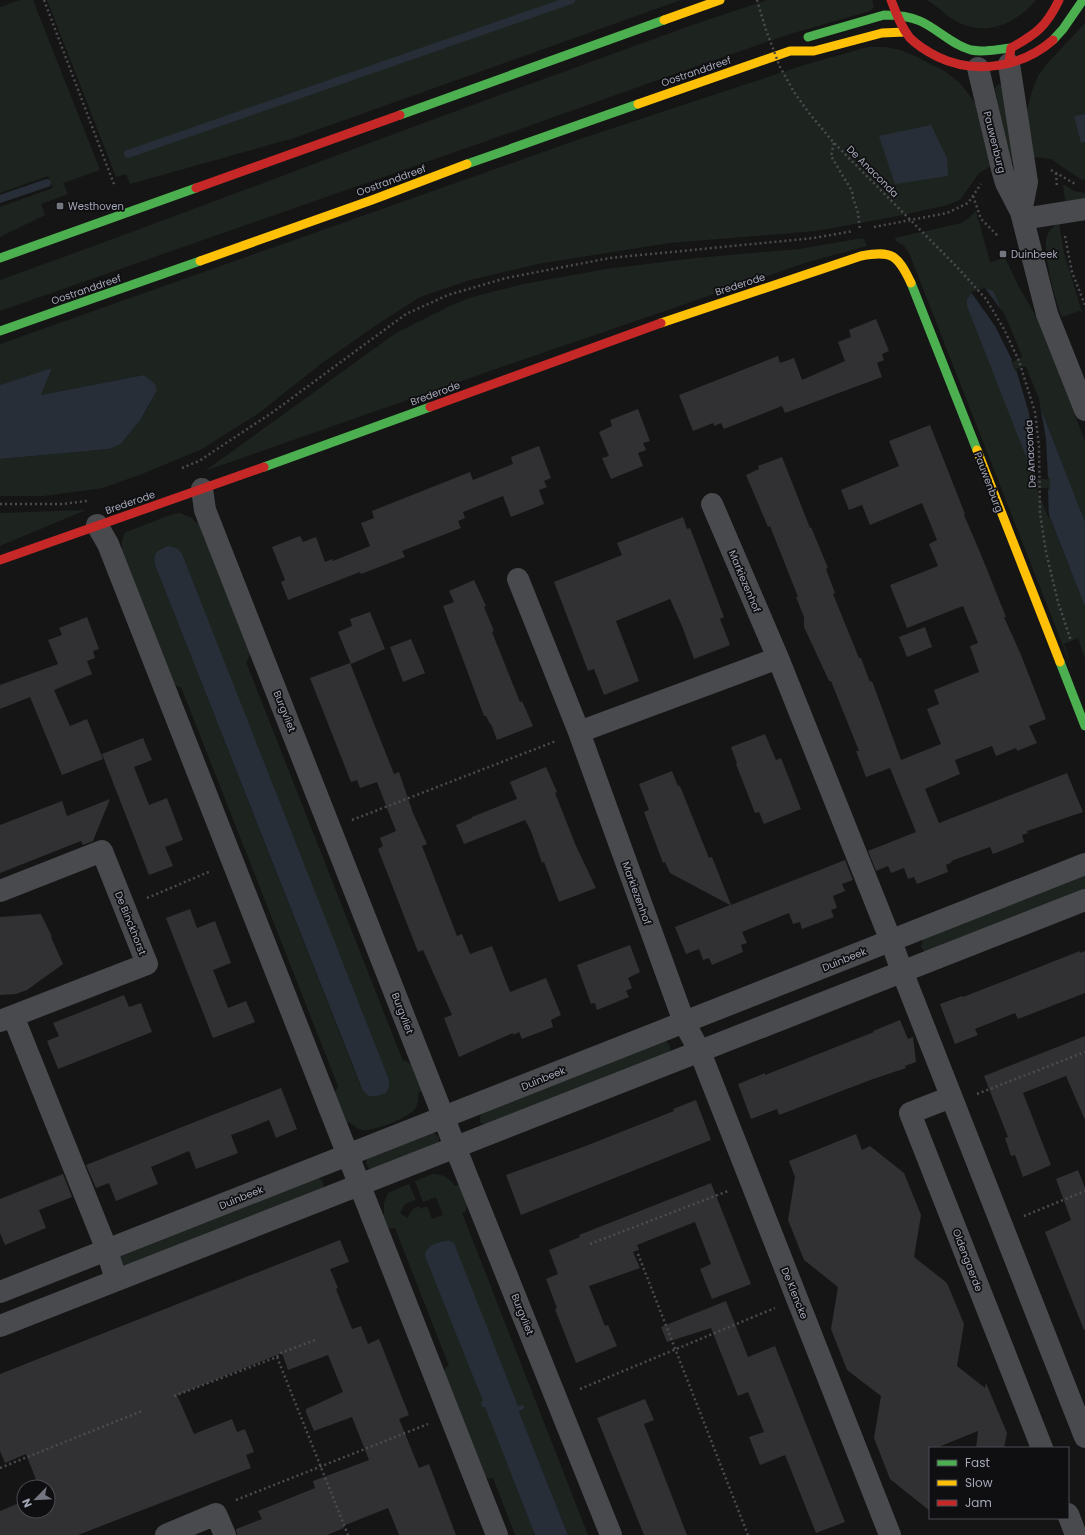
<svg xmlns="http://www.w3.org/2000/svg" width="1085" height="1535" font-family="Poppins,sans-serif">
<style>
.green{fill:#1d241f;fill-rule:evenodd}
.water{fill:#272e38}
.pier{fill:#151515}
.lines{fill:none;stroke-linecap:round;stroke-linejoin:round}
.stream{stroke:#272e38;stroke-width:8}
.building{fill:#313133}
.path{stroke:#4b4b50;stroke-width:2.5;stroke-dasharray:2 3;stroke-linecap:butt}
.street{stroke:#494a4e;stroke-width:22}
.fast{stroke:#4caf50;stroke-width:9}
.slow{stroke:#ffc107;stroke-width:9}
.jam{stroke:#c62828;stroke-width:9}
.path-bridge{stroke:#4b4b50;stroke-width:2.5;stroke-dasharray:2 3;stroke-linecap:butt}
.poi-dot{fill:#73757f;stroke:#0f0f11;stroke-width:1.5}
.labels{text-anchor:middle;stroke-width:3.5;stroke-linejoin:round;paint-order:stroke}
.street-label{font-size:10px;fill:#a5a8b8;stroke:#0f0f11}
.poi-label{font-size:10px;fill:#a5a8b8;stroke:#0f0f11;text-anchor:start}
</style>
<rect width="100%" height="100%" fill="#151515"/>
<path class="green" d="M20 0H33L100 170 63 183 68 194 41 204 45 215 0 237V207L53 188 48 176 0 193V7Z
M47 0H681L294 138 130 184 126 174 116 177Z
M768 0H872L874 7 870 11 790 34 697 66 512 132 0 311V280C190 212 377 139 566 71 633 47 700 21 768 0Z
M926 0H1036C1016 24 984 38 954 20 944 14 937 5 926 0Z
M1085 23V114L1074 116 1082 143 1085 142V179L1082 180 1051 159 1034 157 1026 114 1032 91 1038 76 1045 66Z
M868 47H885L901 50 917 57 946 72 960 83 977 105 993 165 979 173 961 199 948 205 888 218 816 231 669 243 538 264 470 280 420 297 378 324 322 363 259 413 200 450 142 474 103 488 43 496H0V459L109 449 121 444 141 419 151 402 144 375 41 395 52 368 0 385V344L577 140 804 65Z
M1000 84 1003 86 1017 161 1009 162 995 89 996 86Z
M1063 184 1074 191 1085 193V199L1065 201Z
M976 211 990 262 1005 258 1019 287 1037 318 1085 441V522L1025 368 1015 371 1011 360 1020 357 972 293 1050 477V490H1039L1085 607V659L1078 638 1064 644 1074 674 909 253 904 246 896 241 895 238 961 223 969 218Z
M1059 223 1064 253 1082 312 1079 311 1063 317 1061 315C1055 299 1042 252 1047 236 1049 230 1054 226 1059 223Z
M863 238 867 246 808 262 507 365 205 471 396 333 454 304 473 297 524 284 606 269 696 258 799 249Z
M86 510 81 512 0 546V513Z
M180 513 192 518 196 523 201 520 251 649 248 660 246 662 403 1061H405L415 1066 425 1090 418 1093C419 1099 418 1105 414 1110 407 1118 373 1132 362 1130 357 1129 353 1125 349 1122L342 1125 332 1098 338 1086 181 687H179L168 681 117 550 122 548C122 541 122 537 126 532L173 514ZM169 546 362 1090 155 565 154 560 160 549Z
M1085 874V891L925 952 921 947 923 939Z
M663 1041 667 1042 670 1046V1053L486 1126 480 1122V1117L482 1112Z
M432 1132 439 1137 438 1143 371 1170C366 1166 365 1162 368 1157Z
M433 1174C443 1174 449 1178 455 1186L462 1183 468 1200 465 1212 462 1213 588 1535H568L519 1412 525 1409 524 1405 518 1407 453 1243 448 1240 442 1241 427 1248 485 1406 535 1535H515L493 1478 490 1479 480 1474 442 1378 446 1367 449 1366 395 1228 391 1229 381 1224 378 1216 384 1214V1203L388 1193 409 1184 416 1200 405 1204 400 1213 407 1218 413 1209 419 1206 420 1209 427 1206 432 1219 443 1215 436 1197 423 1202 415 1181Z
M317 1177C323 1180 325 1184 322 1190L124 1269 117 1258Z"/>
<path class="water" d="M1085 114V142L1081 143 1074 116Z
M931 125 947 158 948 176 895 184 879 136Z
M988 289 993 291 995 295 1020 357 1011 361 1015 371 1025 368 1085 522V607L1039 489 1050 490V477H1034L967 306V299L972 293Z
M52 368 41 395 144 375 154 383 157 390 141 419 121 444 109 449 0 459V385Z
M169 546 178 549 182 554 389 1080V1086L386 1093C375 1097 367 1100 361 1086L155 565C152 554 158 549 169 546Z
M448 1240 454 1243 518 1406 524 1405 525 1408 519 1412 568 1535H535L485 1407H482L481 1402 483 1401 425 1256C425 1245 439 1242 448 1240Z"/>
<path class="pier" d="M985 288 1005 315 1022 356 1021 358 1013 362 1016 369 1024 366 1026 367 1039 399 1046 439 1048 479H1035V460L1029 413 1015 366 995 326 971 292Z
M1038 488H1048L1049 519 1037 490Z"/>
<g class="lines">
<path class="stream" d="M128 154 571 0
M0 199 47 183"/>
</g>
<path class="building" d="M876 319 889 351 882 354 884 360 877 363 882 377 785 413 782 406 724 429 721 423 714 426 713 423 693 431 679 395 778 356 780 363 794 358 802 380 845 361 838 342 851 337 849 330Z
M638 409 650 441 643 443 646 450 638 453 643 466 611 479 602 458 609 456 599 432 612 426 610 420Z
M930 425 965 514 964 515 982 557 1006 617H1004L1021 655 1046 719 1029 726 1037 743 1017 751 1016 748 996 756 992 746 955 760 960 774 925 789 939 823 1067 773 1083 812 1027 831 1028 833 1022 835 1024 842 993 854 990 847 951 861 952 862 946 865 948 872 917 884 914 877 908 879 904 868 891 873 888 866 876 871 868 851 916 832 890 768 866 777 856 751H859L831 681H829L804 627V617L796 597H798L770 526 768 527 746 475 759 469 758 466 782 457 810 528 811 527 828 568 826 569 835 593 833 594 859 658H861L870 682 872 681 901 760 941 744 927 709 939 704 934 690 979 672 970 646 978 643 963 606 907 628 890 585 938 566 929 544 937 540 922 503 870 525 862 505 849 510 841 490 899 466 889 441Z
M539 446 551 478 544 481 547 487 539 490 544 504 511 517 503 496 463 512 465 518 458 521 461 528 402 551 405 557 361 574 360 572 288 600 281 582 285 580 272 547 300 536 303 542 316 537 325 562 332 559 333 561 370 546 361 523 374 518 372 511 470 472 473 480 513 464 511 457Z
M683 517 687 529 690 528 724 617 720 619 730 645 694 659 682 626 670 599 616 621 639 681 604 695 594 669 588 671 554 582 622 555 617 543Z
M474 580 486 606 484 607 494 631 492 632 520 702 522 701 533 726 497 740 491 724H490L486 716H484L443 606 454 602 449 591Z
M370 612 385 649 351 664 338 632 352 626 350 619Z
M87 617 99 649 93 651 95 658 87 661 92 674 54 690 70 726 87 719 103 759 62 775 30 697 0 709V685L58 664 48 640 62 635 59 628Z
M925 627 932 647 907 657 899 637Z
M411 639 425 673 403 682 390 647Z
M350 663 394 774 399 772 413 813 427 844 422 846 457 936 462 934 470 954 492 946 510 992 546 978 561 1015 551 1020 553 1027 522 1039 519 1032 513 1035V1033L459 1057 444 1018 452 1015 423 950 418 952 378 849 383 846 380 838 396 831 385 803 377 782 360 788 357 780 351 782 310 678Z
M765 734 776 760 781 758 801 809 764 824 759 812 755 813 736 764 737 763 731 747Z
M143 738 152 760 134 767 149 805 167 798 183 840 165 847 173 866 149 875 102 754Z
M546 767 557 792 555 793 576 846 596 888 559 902 544 862 542 863 531 831 525 820 464 844 456 825 472 818V817L517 799 510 782Z
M672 771 678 786H680L709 858 712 857 731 905 845 860 853 880 842 884 845 891 833 896 837 908 831 910 834 917 802 929 800 922 793 924 789 913 742 932 747 943 741 945 743 952 712 965 709 958 703 960 699 949 686 954 675 927 730 905 670 873 665 862 663 863 644 812 649 810 639 784Z
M110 799 93 841 83 845 81 841 0 873V825L62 801 67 816Z
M190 909 197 928 215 921 231 963 213 970 228 1008 246 1001 255 1022 213 1038 166 918Z
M41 914 52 937H51L63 964 27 990 16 994 0 995V917Z
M630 945 640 972 628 978 632 988 626 991 629 997 597 1010 595 1003 591 1004 577 965Z
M1080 951V953L1085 951V993L1018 1019 1015 1013 975 1029 978 1035 955 1044 940 1004 962 996 963 997Z
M124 995 129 1007 141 1003 152 1032 58 1069 47 1041 59 1036 53 1023Z
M900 1020 908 1039 913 1037 916 1062 905 1066 906 1068 873 1079 779 1115 777 1109 751 1119 738 1084 765 1073V1075L874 1032 873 1031Z
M1085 1036V1120L1066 1076 1023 1093 1051 1165 1023 1177 1015 1155 1011 1156 1005 1138 1008 1137 984 1076Z
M281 1088 297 1129 276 1138 269 1120 250 1128 231 1135 238 1153 196 1169 189 1151 151 1167 158 1184 116 1201 109 1183 96 1188 86 1165Z
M696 1100 711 1140 521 1215 506 1175 583 1147 674 1111 673 1109Z
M856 1134 862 1150 870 1146 904 1173 921 1215 914 1257 947 1283 964 1324 957 1366 985 1388 986 1383 1007 1433 1004 1448H976L978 1431 936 1448H930V1511L890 1479 874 1438 881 1396 847 1370 831 1329 838 1287 804 1260 788 1220 795 1177 789 1161Z
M1078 1170 1085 1188V1330H1084L1045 1232 1071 1220 1056 1179Z
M63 1174 72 1197 39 1210 46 1228 5 1245 0 1233V1199Z
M711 1183 751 1284 712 1299 700 1269 711 1264 695 1222 637 1245 639 1250 633 1252 640 1268 589 1286 605 1326 608 1325 617 1346 576 1363 555 1309 557 1308 546 1279 558 1274 549 1250 580 1237 579 1235Z
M340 1240 349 1262 330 1269 338 1288 336 1289 352 1329 361 1326 368 1344 379 1339 409 1415 399 1419 419 1468 429 1464 456 1535H399L388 1508 343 1526 344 1528 327 1535H237L236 1529 262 1519 258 1511 315 1488 313 1481 369 1460 352 1417 314 1431 306 1412V1409L343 1392 328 1355 288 1370 282 1353 177 1395 194 1434 232 1419 237 1432 245 1429 254 1452 246 1455 251 1468 78 1535H0V1511L24 1501V1511H48V1487H39L26 1454 5 1463 0 1451V1374Z
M726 1301 748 1357 775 1346 845 1522 816 1533 785 1455 760 1465 749 1437 764 1432 748 1392 738 1396 711 1328 667 1342 661 1327Z
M645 1399 654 1420 644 1424 687 1535H644L597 1418Z"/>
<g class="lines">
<path class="path" d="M44 0 115 187
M834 143 831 156 852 191 853 198 858 213 860 230
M1051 170 1077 185
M1056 173 1057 188
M973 196 981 219 998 236
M874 227 947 213 968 203 981 184
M1065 236 1072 272 1085 305
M182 468 199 461 273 412 406 314 448 295 506 278 610 258 814 238 853 231
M0 504H62L87 501
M352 820 556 741
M147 898 211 871
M977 1094 1085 1052
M1024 1216 1085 1191
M590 1244 728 1191
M638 1254 748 1535
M277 1357 348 1535
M580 1389 775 1308
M174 1396 277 1357 281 1353 315 1340
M0 1468 142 1411
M236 1500 428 1424"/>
<path class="street" d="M1009 64 1027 182 1021 212
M978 68 1002 169 1006 183 1021 212 1047 314 1085 410
M1023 219 1085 209
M202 489 205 510C289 723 372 936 456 1149 507 1278 560 1406 611 1535
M712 504 778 658 891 941 902 971 1085 1437
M97 525 108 544 497 1535
M518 579 579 732 684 1022 700 1052 890 1535
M579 732 778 658
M0 891 102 851 147 964 0 1021
M13 1016 107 1250 116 1280
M951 1097 910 1113 1042 1448
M0 1292 1085 864
M0 1326 1085 900
M1068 1514 1076 1535
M166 1535 216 1514 225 1535"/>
<path class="fast" d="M808 37 884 15C897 15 909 16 920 21 938 29 952 45 971 50 984 53 998 49 1011 48
M1053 40 1063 29 1083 0
M400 115 664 20
M467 164 638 104
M0 258 196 188
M911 283 977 450
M0 331 200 261
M264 467 430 407
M1060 662 1085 726"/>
<path class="slow" d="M664 20 720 0
M638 104 790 51H814L882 33 905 32
M200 261 372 200 467 164
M661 323 861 256C892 250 898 255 911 283
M977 450 1060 662"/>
<path class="jam" d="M891 0C896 13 901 27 910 38 918 46 928 52 938 57 976 75 1022 67 1053 40
M1009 62 1011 48C1036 34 1046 27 1059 0
M196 188 400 115
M430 407 661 323
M0 560 264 467"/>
<path class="path-bridge" d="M757 0 766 30 780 67 794 92 809 113 834 143 957 267 986 299 1004 329 1019 361 1035 412 1039 446 1040 513 1046 552 1058 602 1071 641"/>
</g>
<g class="poi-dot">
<rect x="56" y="202" width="8" height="8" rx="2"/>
<rect x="999" y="250" width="8" height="8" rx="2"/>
</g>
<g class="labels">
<g class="street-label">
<text transform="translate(696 71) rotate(-19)" y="4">Oostranddreef</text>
<text transform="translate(995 142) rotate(76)" y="4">Pauwenburg</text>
<text transform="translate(873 171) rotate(45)" y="4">De Anaconda</text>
<text transform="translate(391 180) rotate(-20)" y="4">Oostranddreef</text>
<text transform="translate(740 284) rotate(-18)" y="4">Brederode</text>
<text transform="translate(86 289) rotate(-19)" y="4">Oostranddreef</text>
<text transform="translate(435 393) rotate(-20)" y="4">Brederode</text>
<text transform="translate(1030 454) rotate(-93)" y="4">De Anaconda</text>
<text transform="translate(989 482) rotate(69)" y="4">Pauwenburg</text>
<text transform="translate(130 502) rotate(-19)" y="4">Brederode</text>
<text transform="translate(745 581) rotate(67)" y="4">Markiezenhof</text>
<text transform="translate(285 711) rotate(68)" y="4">Burgvliet</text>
<text transform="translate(637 893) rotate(70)" y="4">Markiezenhof</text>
<text transform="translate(131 923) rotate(68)" y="4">De Binckhorst</text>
<text transform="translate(844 959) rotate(-22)" y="4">Duinbeek</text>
<text transform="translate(403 1013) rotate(69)" y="4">Burgvliet</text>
<text transform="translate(543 1078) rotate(-22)" y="4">Duinbeek</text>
<text transform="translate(241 1197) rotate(-22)" y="4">Duinbeek</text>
<text transform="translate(968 1260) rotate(69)" y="4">Oldengaerde</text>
<text transform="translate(795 1293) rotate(68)" y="4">De Klencke</text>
<text transform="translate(523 1314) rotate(68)" y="4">Burgvliet</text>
</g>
<g class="poi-label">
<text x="68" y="210">Westhoven</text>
<text x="1011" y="258">Duinbeek</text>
</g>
</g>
<rect x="929" y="1447" width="140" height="72" fill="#0f0f11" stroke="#4b4c54"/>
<rect x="937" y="1460" width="20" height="6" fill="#4caf50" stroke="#4b4c54"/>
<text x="965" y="1467" font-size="12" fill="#a5a8b8">Fast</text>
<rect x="937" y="1480" width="20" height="6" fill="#ffc107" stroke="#4b4c54"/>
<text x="965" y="1487" font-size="12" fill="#a5a8b8">Slow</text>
<rect x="937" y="1500" width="20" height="6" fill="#c62828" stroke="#4b4c54"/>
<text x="965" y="1507" font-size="12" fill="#a5a8b8">Jam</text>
<g transform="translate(36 1499) rotate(246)"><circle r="19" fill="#0f0f11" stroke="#4b4c54"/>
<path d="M0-3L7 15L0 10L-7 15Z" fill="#73757f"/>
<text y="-6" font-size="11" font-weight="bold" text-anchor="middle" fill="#a5a8b8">N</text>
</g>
</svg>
